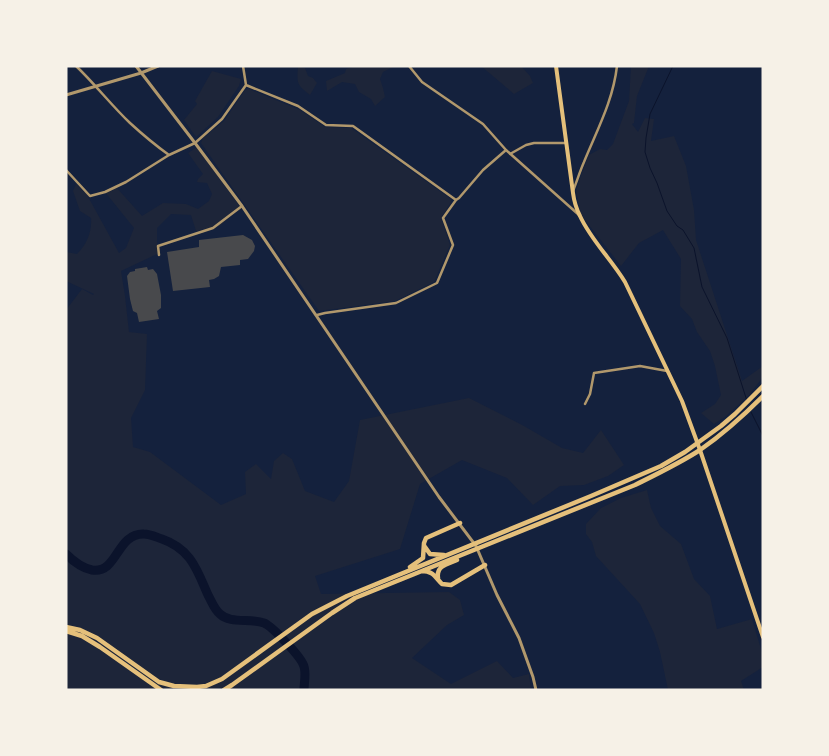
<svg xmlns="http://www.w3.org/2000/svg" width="829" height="756" font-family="Manrope,sans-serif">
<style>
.green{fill:#1d2539}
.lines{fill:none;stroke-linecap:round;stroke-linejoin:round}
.stream{stroke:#0b132b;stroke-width:1}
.river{stroke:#0b132b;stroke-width:9}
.building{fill:#48494c}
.minor{stroke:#b1986c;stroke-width:2.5}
.tertiary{stroke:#b1986c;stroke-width:3}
.secondary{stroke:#e5c07b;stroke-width:4}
.trunk{stroke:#e5c07b;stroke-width:4.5}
</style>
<rect width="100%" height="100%" fill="#14213d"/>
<path class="green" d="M298 66 305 68 308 76 313 78 317 83 310 95C296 84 297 83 298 66Z
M356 66H395L383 72 380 79 383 88 385 97 375 106 371 99 359 92 355 84 342 82 327 91 326 81 345 73 346 69Z
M481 66H521L530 76 533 83 514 94Z
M631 66H649L637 96 634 123 632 124 638 132 645 118 654 119 651 141 674 136 686 166 694 210 696 240 742 381 763 366V377L749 395 725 417 714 424 701 413 715 404 721 395 715 366 710 351 697 332 692 319 680 306 681 259 663 230 639 243 621 266 581 215 576 191 580 178 589 155 600 149 607 150 613 144 629 101Z
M212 71 241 79 239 86 218 117 196 137 184 120 197 104 195 101Z
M249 89 300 110 325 127 351 128 451 199V202L441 218 450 245 434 282 395 301 319 311 201 143 203 138 224 121 245 90Z
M197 147 240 207 220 226 196 231 191 215 171 214 157 228V254L121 271 125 296 129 332 147 334 145 390 131 418 133 447 150 452 221 505 246 494 245 472 256 464 271 479 274 461 283 453 292 459 305 491 334 502 349 481 360 420 469 398 524 426 562 448 583 453 601 430 624 465 608 476 584 485 560 486 533 505 507 478 462 460 420 484 400 549 315 576 321 594 449 592 460 600 464 615 447 625 412 658 451 684 497 661 513 678 529 674 531 690H66V310L82 289 93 295 94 294 66 281V252L77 254C87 244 92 232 91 218L80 211 73 191 76 184 86 193 119 253 126 248 134 228 105 192 116 187 142 216 163 203 186 204 198 209 209 201 212 194 207 183 197 182 198 179 203 174 188 153Z
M647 490 651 508 660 526 681 544 694 579 710 596 717 629 752 619 763 656V667L741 681 744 690H668L660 652 654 633 640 604 596 556 592 542 586 534V524L601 508 621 498Z"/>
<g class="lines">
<path class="stream" d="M673 66 650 114 646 138 645 152 650 168 657 183 667 211 677 226 683 230 694 248 702 287 727 338 747 401
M751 412 763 436"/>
<path class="river" d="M66 554C73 561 82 568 92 570 118 574 116 533 144 534 150 534 156 537 162 539 191 549 197 570 208 595 212 602 214 609 220 614 230 624 250 618 264 623 272 626 299 655 303 664 307 671 304 682 304 690"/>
</g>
<path class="building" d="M243 235 252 240 255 246 254 251 248 259 240 260V265L221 267 219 276 214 279 209 280 210 287 173 291 167 252 199 247V240Z
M147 267 148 270 153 269 157 274 161 295V308L157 311 159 319 139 322 137 313 133 311 130 299 127 276 130 272 135 271V269Z"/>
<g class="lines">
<path class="minor" d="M76 66C95 84 111 105 130 123 142 134 155 145 169 155
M409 66 422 82 483 124 506 150 579 215
M246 85 298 106 326 125 353 126 456 200
M510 154 526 145 534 143H566
M66 170 90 196 105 192 126 182 169 155 195 143 222 119 246 85 243 66
M573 191C577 181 580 171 584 162 597 130 613 101 617 66
M159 255 158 246 213 228 242 206
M317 315 325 313 396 303 437 283 453 245 443 218 456 200 459 198 483 170 506 150
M585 404 590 394 594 373 640 366 667 371"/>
<path class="tertiary" d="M136 66 195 143 242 206 439 497 476 546 497 595 519 638 533 677 536 690
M66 95 141 73 158 66"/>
<path class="secondary" d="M556 66 573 193C574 201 576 208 580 216 591 240 611 259 625 282L682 401 700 450 763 637"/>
<path class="trunk" d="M425 547 430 554 444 555
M410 567 423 558 424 543 426 538 460 523
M422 571C433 571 435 577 442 584L451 585 485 565
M438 578C436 566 447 564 457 560
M66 627 80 630 97 638 159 682 174 686 197 687 206 686 222 679 312 614 347 596 591 496 661 466 685 452 721 426 735 414 763 386
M66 631 82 636 100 647 161 690
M224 690 232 685 332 613 355 598 635 485C657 474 680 463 700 450 723 434 744 415 763 396"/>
</g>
<rect width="829" height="756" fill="none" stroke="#f6f1e7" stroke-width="135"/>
</svg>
